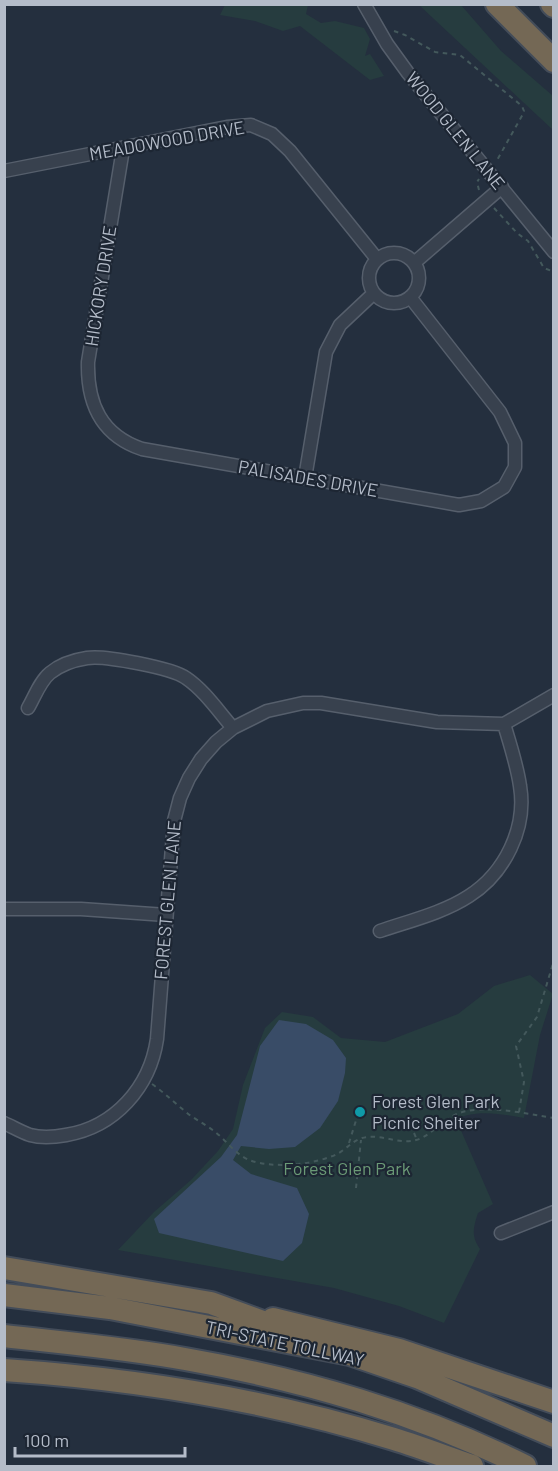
<svg xmlns="http://www.w3.org/2000/svg" width="558" height="1471" font-family="Barlow,sans-serif">
<style>
.green{fill:#263c3f}
.water{fill:#394c67}
.lines{fill:none;stroke-linecap:round;stroke-linejoin:round}
.minor-casing{stroke:#565f6c;stroke-width:15}
.motorway-casing{stroke:#434c59;stroke-width:26}
.path{stroke:#44595c;stroke-width:2;stroke-dasharray:4.5 4.5;stroke-linecap:butt}
.minor{stroke:#38414e;stroke-width:12}
.motorway{stroke:#746855;stroke-width:22}
.culture-dot{fill:#0f9aa8;stroke:#1d2633;stroke-width:2}
.labels{text-anchor:middle;stroke-width:4.5;stroke-linejoin:round;paint-order:stroke}
.street-label{font-size:18px;fill:#b4bcc9;stroke:#1d2633}
.poi-label{font-size:18px;fill:#b4bcc9;stroke:#1d2633;text-anchor:start}
.park-label{font-size:18px;fill:#6b9a76;stroke:#1d2633}
</style>
<rect width="100%" height="100%" fill="#242f3e"/>
<path class="green" d="M225 5H308L306 14 321 23 335 21 364 28 370 39 365 56 370 54 384 76 370 80 300 26 283 31 255 21 220 15Z
M419 5H461L501 51 553 96V130Z
M530 975 553 994 540 1035 524 1118C500 1114 479 1109 456 1119L493 1204 478 1213C473 1228 471 1236 480 1249L444 1323 399 1306 334 1288 118 1250 154 1212 191 1180 218 1151 233 1129 243 1085 265 1028 282 1012 313 1017 341 1038 385 1042 458 1014 494 986Z"/>
<path class="water" d="M279 1020 306 1024 333 1040 346 1058 345 1073 338 1101 320 1128 295 1147 269 1149 241 1146 233 1160 251 1174 297 1188 309 1214 302 1243 283 1261 159 1233 154 1219 221 1157 237 1135 260 1046Z"/>
<g class="lines">
<g class="minor-casing">
<path id="minor" d="M364 4 387 44 408 73 554 252
M123 149 88 362C87 404 101 435 142 449L459 505 481 501 504 487 515 467V443L500 412 410 297
M4 171 227 127 251 125 272 134 290 151 377 259
M369 278a25 25 0 1 1 50 0a25 25 0 1 1-50 0Z
M414 263 502 187
M305 478 326 352 340 325 374 293
M28 708C34 698 40 681 50 673 61 664 74 660 87 658 104 655 172 668 186 678 204 690 219 712 233 728
M4 909H81L166 915
M380 931C409 921 443 913 469 896 505 873 527 828 520 786 517 765 510 744 504 724
M4 1123C13 1127 21 1132 30 1135 41 1138 55 1137 66 1135 115 1127 150 1087 157 1039L174 821 180 798 189 778 201 759 216 742 233 728 267 711 303 703H321L437 722 504 724 554 695
M501 1233 554 1212"/>
</g>
<g class="motorway-casing">
<path id="motorway" d="M497 4 554 61
M552 4 554 6
M4 1268 211 1303 287 1331
M4 1295 110 1308 350 1354 417 1377 554 1436
M273 1319 399 1350 554 1402
M4 1336C65 1343 125 1348 185 1359 305 1380 415 1412 525 1466
M4 1370C136 1379 268 1400 394 1439 420 1447 446 1457 472 1466"/>
</g>
<path class="path" d="M394 31 405 35 435 52 460 55 522 106 524 111 523 114 496 162
M479 190 477 182 479 179
M494 208 517 233 528 241 544 268 554 272
M152 1084C166 1094 178 1106 191 1116 199 1121 207 1126 214 1131 226 1140 235 1154 249 1160 273 1169 316 1165 339 1153 347 1148 353 1141 362 1138 380 1133 399 1145 416 1140 434 1135 444 1115 467 1111 495 1106 526 1114 554 1118
M519 1112 524 1082 516 1046 537 1017 554 960
M414 1133 417 1140
M349 1143 358 1114
M356 1188 361 1140"/>
<use href="#minor" class="minor"/>
<use href="#motorway" class="motorway"/>
</g>
<circle class="culture-dot" cx="360" cy="1112" r="6"/>
<g class="labels">
<g class="street-label">
<text transform="translate(455 131) rotate(51)" y="6">WOOD GLEN LANE</text>
<text transform="translate(167 141) rotate(-10)" y="6">MEADOWOOD DRIVE</text>
<text transform="translate(101 286) rotate(-81)" y="6">HICKORY DRIVE</text>
<text transform="translate(308 479) rotate(10)" y="6">PALISADES DRIVE</text>
<text transform="translate(168 900) rotate(-85)" y="6">FOREST GLEN LANE</text>
<text transform="translate(285 1344) rotate(12)" y="6">TRI-STATE TOLLWAY</text>
</g>
<g class="poi-label">
<text x="372" y="1108">Forest Glen Park<tspan x="372" dy="21">Picnic Shelter</tspan></text>
</g>
<g class="park-label">
<text x="347" y="1175">Forest Glen Park</text>
</g>
</g>
<rect width="558" height="1471" fill="none" stroke="#b4bcc9" stroke-width="12"/>
<path d="M15 1447v9h170v-9" fill="none" stroke="#b4bcc9" stroke-width="3"/>
<text x="24" y="1447" font-size="18" fill="#b4bcc9" stroke="#1d2633" stroke-width="4.5" paint-order="stroke">100 m</text>
</svg>
